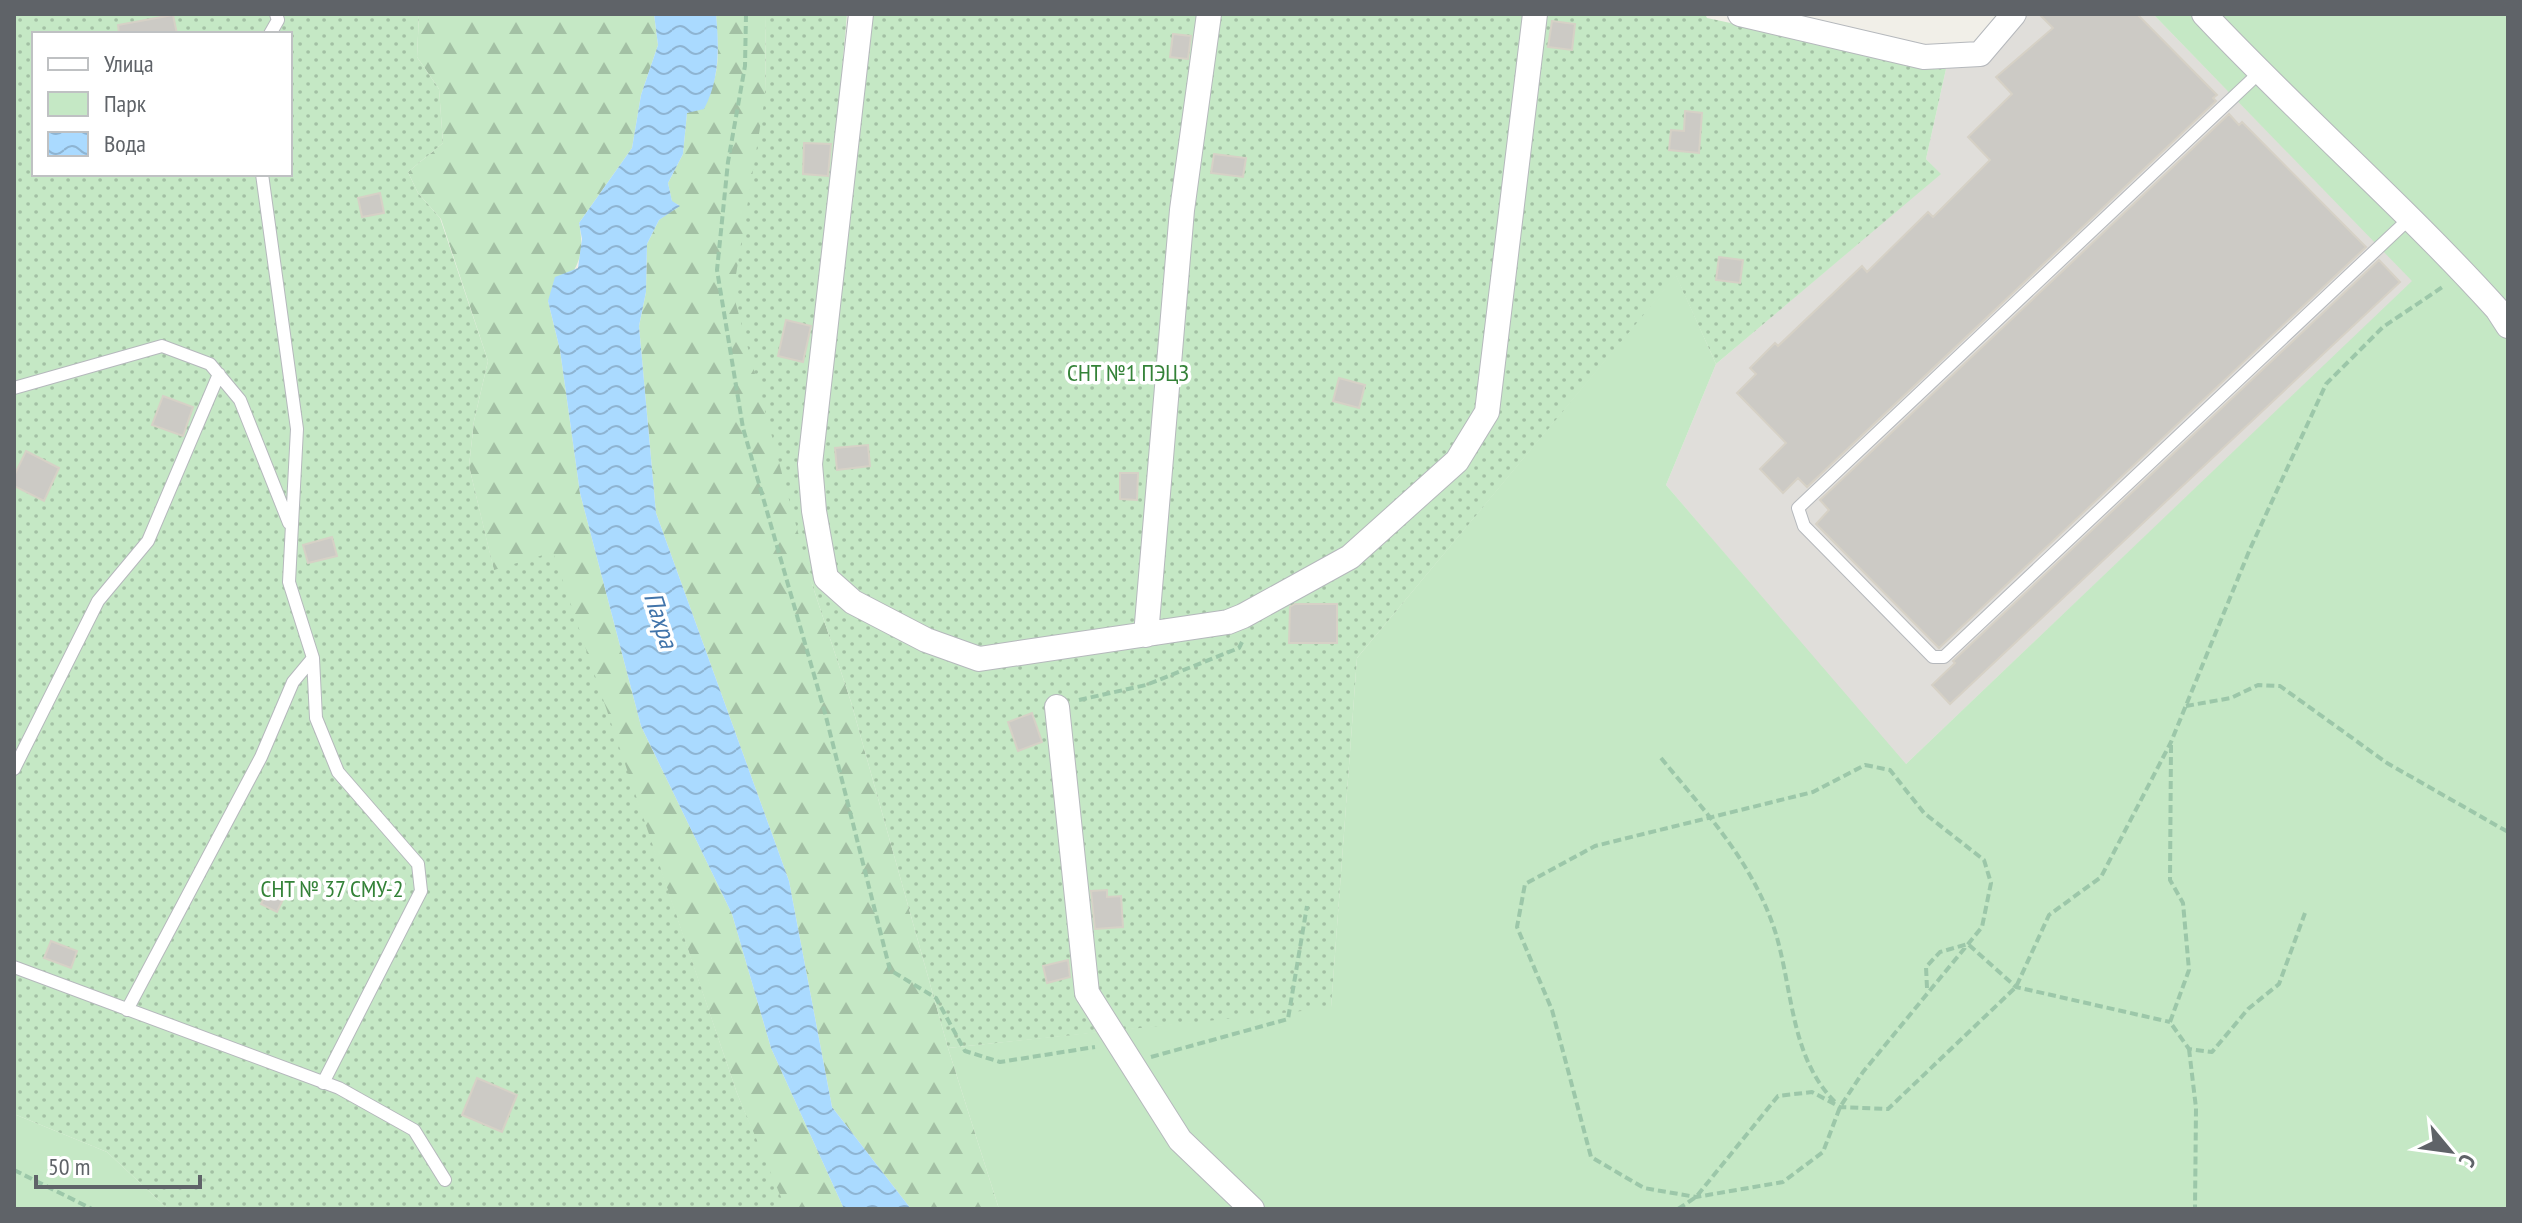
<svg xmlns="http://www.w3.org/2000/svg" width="2522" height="1223" font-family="'PT Sans Narrow',sans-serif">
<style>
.industrial{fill:#e0deda}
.green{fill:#c5e8c5}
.forest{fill:url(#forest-firs)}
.garden{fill:url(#garden-dots);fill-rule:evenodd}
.water{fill:url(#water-waves)}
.building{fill:#cccac5;stroke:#d6d1c6;stroke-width:2}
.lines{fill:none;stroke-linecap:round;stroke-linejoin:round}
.service-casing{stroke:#b5b8bc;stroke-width:14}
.minor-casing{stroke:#b5b8bc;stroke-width:26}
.path{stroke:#9cc7a9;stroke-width:4;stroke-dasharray:8 4;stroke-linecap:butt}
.service{stroke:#fff;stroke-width:12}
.minor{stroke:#fff;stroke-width:24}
.labels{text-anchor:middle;stroke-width:7;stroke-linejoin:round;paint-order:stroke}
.park-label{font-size:24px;fill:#348238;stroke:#fff}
.water-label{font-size:26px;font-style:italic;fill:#4174aa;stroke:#fff}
</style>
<defs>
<pattern id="forest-firs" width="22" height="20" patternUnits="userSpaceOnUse" patternTransform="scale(2)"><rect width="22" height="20" fill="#c5e8c5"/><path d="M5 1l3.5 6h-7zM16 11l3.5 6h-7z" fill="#a3c0a4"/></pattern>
<pattern id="garden-dots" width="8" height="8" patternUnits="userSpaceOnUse" patternTransform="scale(2)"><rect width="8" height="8" fill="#c5e8c5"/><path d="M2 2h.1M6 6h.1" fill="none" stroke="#a3c0a4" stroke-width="1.8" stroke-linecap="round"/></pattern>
<pattern id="water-waves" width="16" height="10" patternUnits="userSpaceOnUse" patternTransform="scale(2)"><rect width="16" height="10" fill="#aadaff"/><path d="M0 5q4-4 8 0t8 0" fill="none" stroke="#8eb4d2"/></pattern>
</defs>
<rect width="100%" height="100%" fill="#f1efe8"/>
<path class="industrial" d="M2012 14H2153L2413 281 1905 765 1666 485 1716 364 1940 174 1926 159 1946 69 1983 59Z"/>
<path class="green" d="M2153 14H2508V1209H999L948 1048 1331 1007 1357 658 1676 275 1716 364 1666 485 1906 764 2412 281Z
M14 1114 107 1152 168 1209H14Z"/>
<path class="forest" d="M419 14H654L658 45 641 95 632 148 579 223C587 263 573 274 548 301L560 350 580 493 641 726 732 914 771 1048 844 1209H786L782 1204 737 1093 552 553 494 571 469 466 474 421 488 361 441 219 418 193 408 172 443 143 439 89 417 57Z
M716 14H766L765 97 812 584 851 702 948 1048 999 1209H911L832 1107 789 881 656 513 639 326 646 292 647 244 659 220 679 205 672 202 668 183 683 154 687 113C725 93 718 50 716 14Z"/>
<path class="garden" d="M14 14H419L417 57 439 89 443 143 408 172 418 193 440 218 488 361 474 421 469 466 494 570 553 552 737 1093 786 1209H168L107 1152 14 1114ZM34 34H290V174H34Z
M766 14H847L839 104 869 14H1705L1707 18 1946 69 1926 159 1941 174 1716 364 1676 276 1357 658 1331 1008 948 1048 851 702 812 584 733 293 765 97Z"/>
<path class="water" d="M654 14H716C719 46 720 79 704 109L687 113 683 154 668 183 672 201 680 206 659 220 647 244 646 292 639 326 656 513 789 881 832 1107 911 1209H844L771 1048 732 914 641 726 580 493 560 350 548 301 555 277 578 268 582 239 579 223 632 148 641 95 658 45Z"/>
<path class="building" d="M2039 14H2137L2217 95 2213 98 2216 101 1807 487 1798 478 1783 493 1760 469 1786 443 1737 393 1756 374 1750 368 1775 343 1778 346 1862 266 1867 272 1928 212 1933 217 1990 160 1968 137 2012 94 1996 77 2053 28Z
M173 15 177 34H119L118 25Z
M1552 21 1575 24 1572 50 1548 47Z
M1173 34 1191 36 1188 59 1170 57Z
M1685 111 1702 113 1699 153 1669 150 1671 130 1684 131Z
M2229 114 2239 125 2242 122 2366 247 1939 648 1816 524 1829 510 1820 500Z
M804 143 831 144 828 176 803 174Z
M1214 154 1246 158 1243 177 1211 173Z
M380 193 384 213 362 217 358 198Z
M1719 257 1743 260 1740 283 1716 280Z
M2379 260 2400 282 1950 704 1932 685 1955 663 1953 661Z
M786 320 811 326 803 362 778 356Z
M1339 378 1365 385 1359 408 1333 401Z
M163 396 193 407 183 436 152 425Z
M868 445 870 466 837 470 835 448Z
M26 451 59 468 44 501 14 486V476Z
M1120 473H1138L1137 500 1120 499Z
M332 537 337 556 308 563 303 545Z
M1295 604H1337V643H1289L1290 607Z
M1032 713 1042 742 1018 751 1008 722Z
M272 881 288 889 277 912 261 904Z
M1107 890V897L1121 896 1123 927 1095 929 1091 891Z
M51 941 77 951 71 968 44 958Z
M1068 960 1070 977 1047 983 1043 966Z
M477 1078 517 1095 502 1132 462 1115Z"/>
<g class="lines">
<g class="service-casing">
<path id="service" d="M270 34 278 20 276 14
M2259 73 1798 508 1804 526 1933 657H1944L2411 217
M262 174 297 429 289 582 313 658 316 718 338 772 418 864 421 891 323 1083
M14 388 162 346 210 364 240 400 289 523
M14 769 98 601 148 541 219 374
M14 967 339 1088 414 1130 445 1180
M127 1010 261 757 293 682 313 658"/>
</g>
<g class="minor-casing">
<path id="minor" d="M861 14 810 464 814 511 826 578 853 602 926 640 979 659 1228 622 1243 616 1350 557 1457 461 1487 412 1535 14
M1740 14 1924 57 1980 54 2014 14
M2204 14C2299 115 2404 206 2497 309L2508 326
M1146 635 1182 210 1209 14
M1057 707 1087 993 1180 1140 1252 1209"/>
</g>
<path class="path" d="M746 14 745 66 728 162 717 270 743 428 825 713 890 970 936 998 965 1051 1000 1062 1095 1047
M1079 700 1146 685 1239 648 1242 642
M2186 706 2231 698 2258 685 2280 686 2387 763 2508 832
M2171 745 2170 880 2183 903 2189 970 2170 1022 2189 1049 2212 1052 2248 1009 2279 984 2305 913
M1661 758C1707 814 1752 861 1775 931 1793 989 1790 1057 1835 1102
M1865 765 1890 770 1924 813 1984 860 1991 883 1982 927 1863 1072 1840 1107 1823 1152 1783 1182 1696 1197 1644 1188 1591 1157 1552 1010 1517 927 1525 884 1595 846 1813 792Z
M1927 988 1926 967 1940 952 1968 944 2016 987 2170 1022
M2189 1049 2196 1108 2195 1209
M1151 1057 1288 1019 1307 906
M14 1170 92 1209
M1678 1209 1696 1197 1778 1096 1812 1092 1840 1107 1888 1109 2016 987 2049 915 2101 877 2171 742 2250 549 2326 384 2383 327 2444 286"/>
<use href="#service" class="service"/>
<use href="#minor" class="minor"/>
</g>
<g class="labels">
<g class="park-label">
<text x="1128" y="381">СНТ №1 ПЭЦЗ</text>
<text x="332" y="897">СНТ № 37 СМУ-2</text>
</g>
<g class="water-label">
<text transform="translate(661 620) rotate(72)" y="9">Пахра</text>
</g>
</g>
<rect width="2522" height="1223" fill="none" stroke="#5f6368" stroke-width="32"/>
<rect x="32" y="32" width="260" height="144" fill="#ffffff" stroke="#bfc1c3" stroke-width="2"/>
<rect x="48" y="58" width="40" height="12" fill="#ffffff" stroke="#bfc1c3" stroke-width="2"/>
<text x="104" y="72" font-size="24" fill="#5f6368">Улица</text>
<rect x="48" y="92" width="40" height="24" fill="#c5e8c5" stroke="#bfc1c3" stroke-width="2"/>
<text x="104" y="112" font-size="24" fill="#5f6368">Парк</text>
<rect x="48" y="132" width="40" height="24" fill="url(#water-waves)" stroke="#bfc1c3" stroke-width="2"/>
<text x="104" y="152" font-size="24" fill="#5f6368">Вода</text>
<g transform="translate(2450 1151) rotate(119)" stroke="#ffffff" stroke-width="6" paint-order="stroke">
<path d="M0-6L14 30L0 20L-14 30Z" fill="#5f6368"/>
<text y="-12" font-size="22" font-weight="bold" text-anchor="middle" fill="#5f6368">С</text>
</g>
<path d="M36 1175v12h164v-12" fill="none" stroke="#5f6368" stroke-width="4"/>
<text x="48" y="1175" font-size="24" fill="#5f6368" stroke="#ffffff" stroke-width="6" paint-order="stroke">50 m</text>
</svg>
